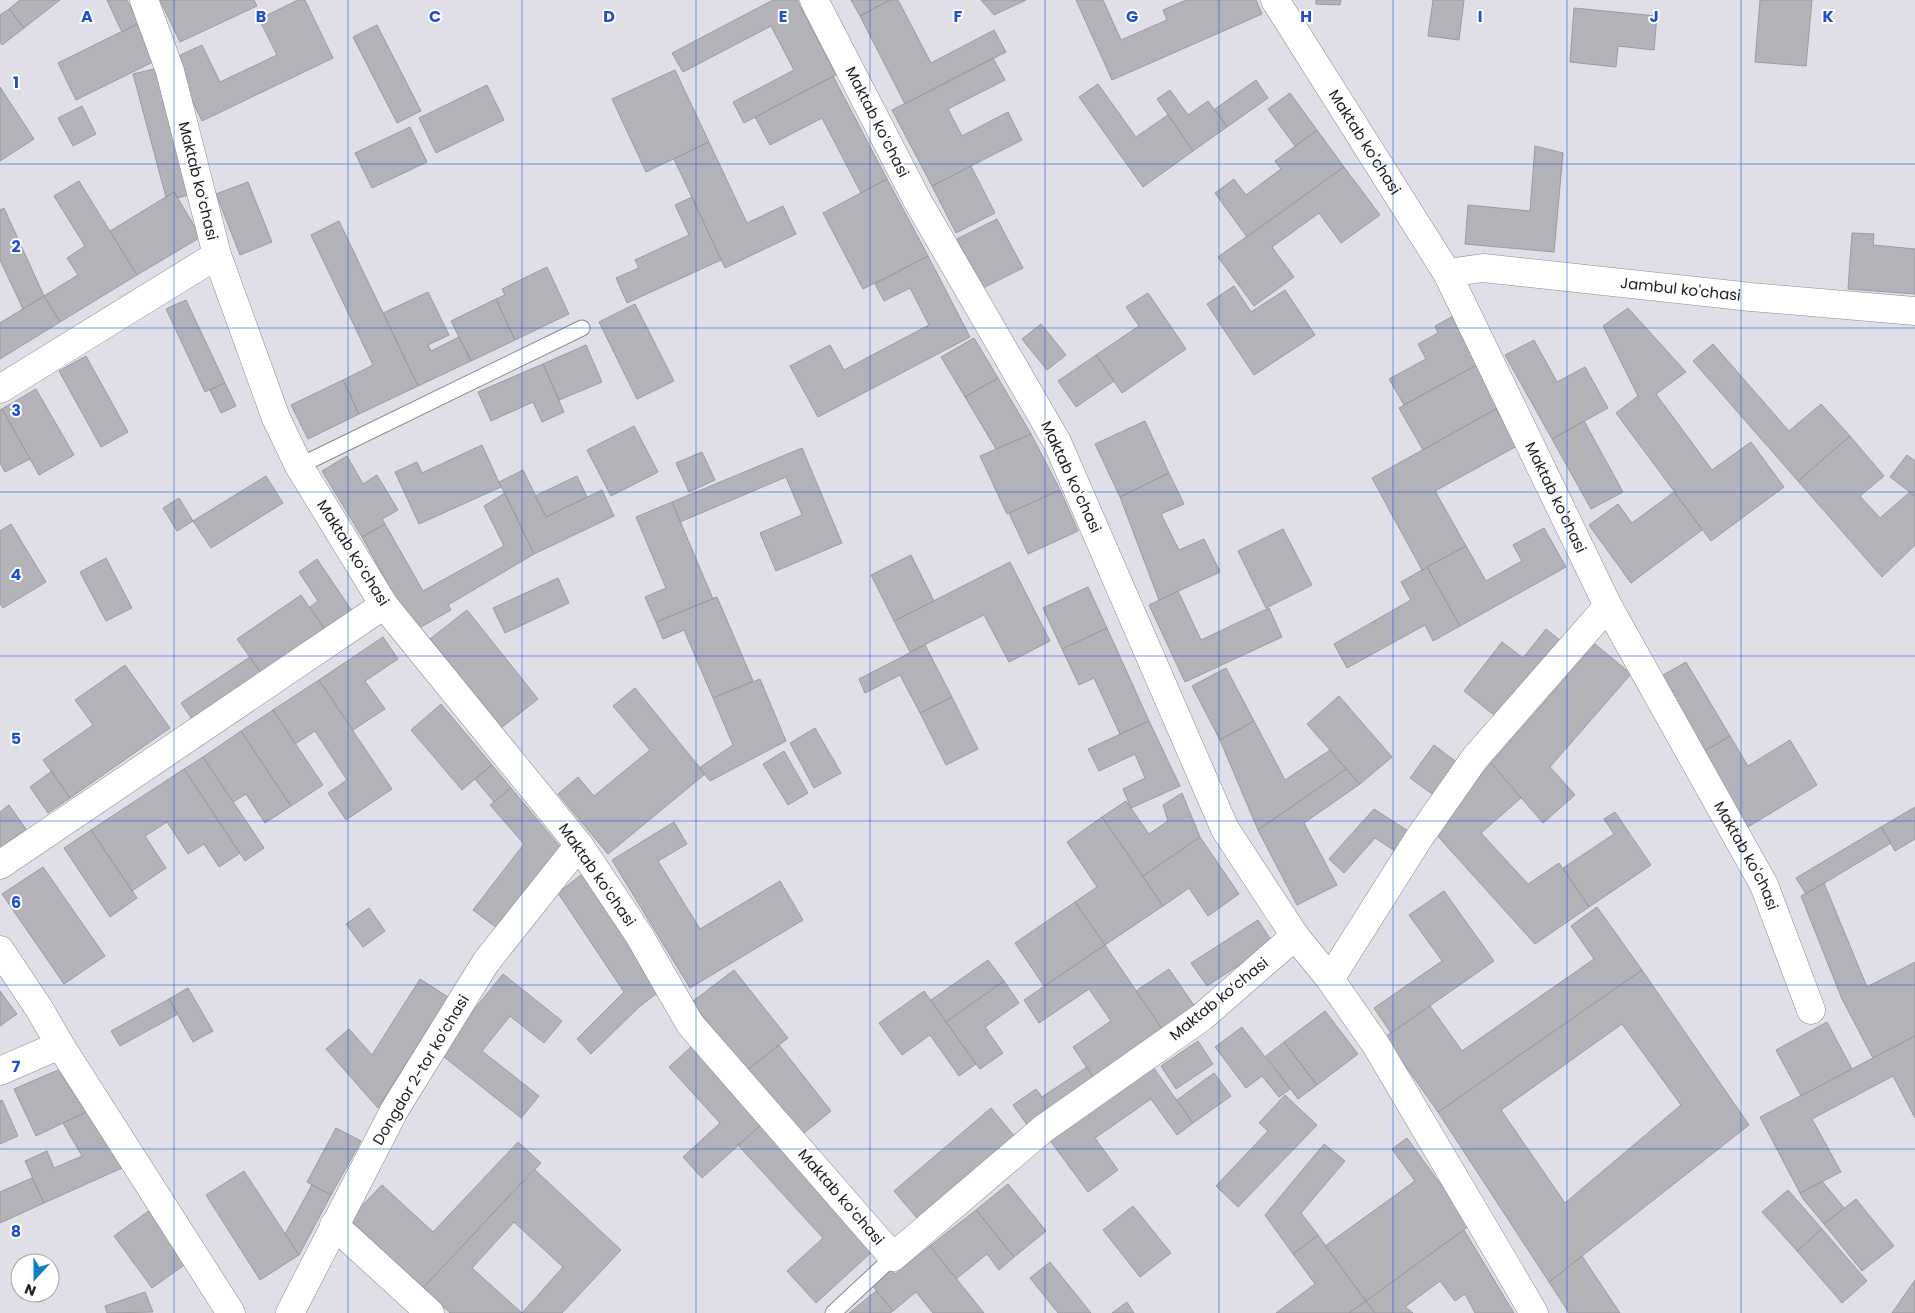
<svg xmlns="http://www.w3.org/2000/svg" width="1915" height="1313" font-family="Poppins,sans-serif">
<style>
.building{fill:#b4b2b9;stroke:#9c9aa1;fill-rule:evenodd}
.lines{fill:none;stroke-linecap:round;stroke-linejoin:round}
.service-casing{stroke:#8b8990;stroke-width:17}
.minor-casing{stroke:#8b8990;stroke-width:29}
.tertiary-casing{stroke:#8b8990;stroke-width:29}
.service{stroke:#fff;stroke-width:15}
.minor{stroke:#fff;stroke-width:28}
.tertiary{stroke:#fff;stroke-width:28}
.grid{fill:none;stroke:#1d4ed8;stroke-width:1;stroke-opacity:0.55}
.labels{text-anchor:middle;stroke-width:4;stroke-linejoin:round;paint-order:stroke}
.street-label{font-size:15px;fill:#1d1d20;stroke:#fff}
.grid-label{font-size:16px;text-anchor:middle;font-weight:bold;fill:#1d4ed8;stroke:#fff;stroke-width:4;stroke-linejoin:round;paint-order:stroke}
</style>
<rect width="100%" height="100%" fill="#e0dee6"/>
<path class="building" d="M20 0H60L24 28 9 9Z
M107 0H127L139 23 122 32Z
M160 0H254L257 6 180 42Z
M298 0H305L333 58 202 121 172 59 202 45 220 82 277 55 259 19Z
M773 0H797L836 75 744 123 733 102 794 70 771 26 683 72 672 53Z
M851 0H890L860 16Z
M890 0H898L931 63 994 30 1006 52 905 104 860 16Z
M981 0H1026L994 15Z
M1076 0H1103L1121 40 1167 20 1163 10 1186 0H1256L1262 14 1112 80Z
M1316 0H1341L1340 5 1316 4Z
M1433 0H1464L1459 40 1428 36Z
M1760 0H1812L1806 66 1755 62Z
M1574 8 1657 16 1654 50 1618 46 1616 67 1570 62Z
M9 9 24 28 2 45 0 42V15Z
M139 23 157 60 76 100 58 63Z
M377 25 421 111 397 123 353 37Z
M993 58 1005 80 948 109 962 136 1008 112 1022 140 932 186 892 110Z
M158 68 192 194 177 198 174 192 166 197 133 74Z
M675 70 709 142 646 172 612 99Z
M833 76 887 179 861 193 822 118 770 145 755 117Z
M1256 80 1268 98 1227 127 1215 109Z
M1098 84 1136 137 1168 115 1193 151 1143 187 1079 97Z
M487 85 504 120 436 153 419 118Z
M0 87 34 139 0 161Z
M1170 90 1188 115 1208 101 1227 127 1193 151 1157 99Z
M1290 93 1317 130 1295 146 1268 109Z
M82 106 96 134 73 146 58 118Z
M410 127 427 162 372 188 355 153Z
M1317 130 1344 167 1247 237 1215 193 1234 179 1246 195 1281 169 1275 161Z
M709 142 747 223 783 206 796 234 725 268 674 159Z
M1535 146 1563 153 1554 252 1465 244 1468 205 1530 211Z
M971 166 995 213 956 233 932 186Z
M1344 167 1380 215 1341 243 1319 213 1272 247 1294 277 1254 306 1218 257Z
M887 179 928 256 863 289 823 213Z
M79 181 137 275 60 322 44 296 78 275 67 258 85 246 54 196Z
M248 182 272 242 240 255 216 194Z
M174 192 201 237 137 275 110 231Z
M692 197 721 260 627 303 616 278 639 268 635 260 689 235 675 205Z
M4 208 44 296 23 309 0 260V210Z
M997 219 1023 268 983 288 957 239Z
M339 221 418 386 359 414 343 380 373 365 311 235Z
M1852 233 1874 234 1873 245 1915 249V294L1848 289Z
M928 256 970 337 818 417 790 366 830 345 844 370 929 325 910 288 884 301 875 284Z
M547 267 569 314 515 340 496 299 505 295 502 289Z
M1234 286 1251 312 1285 290 1315 335 1254 375 1207 304Z
M428 292 449 335 428 345 431 351 459 337 471 361 418 386 383 313Z
M1148 293 1186 349 1122 393 1096 355 1139 326 1126 307Z
M44 296 60 322 0 359V323Z
M496 299 515 340 471 361 451 321Z
M186 300 225 383 205 392 166 309Z
M635 304 674 381 637 399 599 322Z
M1628 308 1686 372 1656 394 1712 470 1751 442 1784 487 1711 541 1616 413 1638 396 1603 326Z
M1455 315 1482 362 1404 405 1389 379 1426 359 1418 344 1438 333 1435 326Z
M1041 324 1066 355 1047 370 1022 339Z
M974 338 998 378 965 397 941 357Z
M1534 340 1557 382 1585 367 1608 408 1552 439 1505 355Z
M1713 344 1789 431 1821 404 1850 436 1798 481 1693 361Z
M586 345 602 382 559 400 543 364Z
M1096 355 1114 381 1076 407 1058 381Z
M86 356 128 432 101 447 59 371Z
M1482 362 1505 404 1423 450 1399 408Z
M543 364 564 412 542 422 533 402 491 421 478 392Z
M998 378 1031 434 996 449 965 397Z
M343 380 359 414 308 439 291 405Z
M225 383 236 406 221 413 210 390Z
M36 389 74 455 39 475 2 409Z
M2 409 30 459 5 472 0 463V410Z
M1496 409 1517 446 1435 491 1466 546 1422 570 1372 478Z
M1145 421 1169 473 1120 497 1095 444Z
M1584 421 1623 492 1591 509 1552 439Z
M634 426 658 472 611 496 587 450Z
M1031 434 1060 490 1007 514 980 456Z
M1850 436 1884 476 1860 496 1880 518 1910 492 1915 496V545L1882 577 1798 481Z
M482 445 501 487 419 524 395 472 417 462 422 473Z
M802 448 842 543 776 571 760 533 802 515 786 477 680 522 672 502Z
M702 452 715 480 689 492 676 463Z
M1907 455 1915 461V496L1890 477Z
M347 456 363 484 377 475 398 510 382 519 385 524 362 537 322 471Z
M523 470 546 517 602 490 614 516 534 554 499 482Z
M1169 473 1184 504 1161 514 1179 550 1204 539 1220 572 1159 600 1120 497Z
M266 476 283 503 211 548 193 521Z
M577 476 587 497 546 517 535 496Z
M1060 490 1078 531 1028 554 1009 513Z
M1674 492 1702 530 1631 583 1589 525 1618 504 1632 523Z
M505 493 534 554 448 605 451 610 414 631 362 537 385 524 423 591 504 546 484 506Z
M179 498 193 521 177 531 163 508Z
M672 502 713 599 656 622 645 597 666 588 636 517Z
M11 524 46 582 3 608 0 604V531Z
M1544 528 1566 567 1460 626 1427 567 1466 546 1486 581 1522 561 1513 545Z
M1283 529 1312 585 1266 608 1238 551Z
M911 555 934 601 894 621 871 575Z
M106 558 132 608 106 621 80 572Z
M317 559 352 611 325 630 310 607 318 601 299 572Z
M1010 562 1050 641 1009 662 984 615 910 652 894 621Z
M1427 567 1460 626 1433 641 1425 625 1347 668 1334 644 1411 600 1401 582Z
M558 578 569 603 505 633 493 608Z
M1088 587 1107 628 1062 649 1043 608Z
M1178 591 1201 640 1269 608 1282 637 1185 682 1149 605Z
M301 595 325 630 261 673 237 639Z
M717 597 753 681 713 698 684 630 663 639 656 622Z
M467 610 538 699 501 728 430 639Z
M1107 628 1149 721 1120 734 1094 678 1079 685 1062 649Z
M1546 629 1562 642 1500 720 1464 691 1502 642 1523 658Z
M383 637 398 659 365 681 385 709 353 730 319 680Z
M1595 644 1631 674 1550 767 1575 795 1543 823 1491 763Z
M925 645 952 697 920 713 900 675 865 693 859 679Z
M250 657 261 673 192 719 181 703Z
M1686 662 1730 736 1703 752 1658 678Z
M125 665 170 728 70 798 43 760 93 725 75 700Z
M1226 668 1254 721 1220 740 1192 686Z
M760 679 786 741 710 781 699 768 733 745 713 698Z
M319 680 392 789 346 820 328 793 347 780 315 731 295 744 273 710Z
M635 688 705 774 608 854 558 794 578 777 594 796 650 750 613 706Z
M1339 696 1392 757 1360 784 1307 724Z
M952 697 978 749 946 765 920 713Z
M441 704 492 765 462 790 411 730Z
M273 710 323 785 291 806 241 731Z
M1149 721 1180 786 1131 808 1123 789 1145 778 1135 754 1099 771 1088 749Z
M1254 721 1285 780 1330 750 1346 769 1258 830 1220 740Z
M815 728 841 773 814 788 790 743Z
M241 731 291 806 265 823 246 794 233 802 203 757Z
M1730 736 1748 766 1790 740 1817 785 1748 827 1703 752Z
M1434 745 1459 764 1435 796 1410 778Z
M784 751 808 793 788 805 763 764Z
M203 757 264 848 245 861 184 769Z
M1491 763 1521 798 1481 833 1528 884 1559 863 1589 907 1535 944 1434 832Z
M492 765 511 788 494 802 475 779Z
M184 769 240 853 219 867 204 844 188 854 167 822 145 836 166 868 132 891 91 830Z
M1346 769 1360 784 1304 823 1337 885 1297 905 1258 830Z
M52 771 70 798 48 813 30 787Z
M511 788 560 847 497 928 473 910 524 844 490 805Z
M1182 793 1200 837 1143 876 1102 817 1126 801 1149 834 1168 821 1163 805Z
M9 805 26 829 0 848V812Z
M1915 807V839L1895 851 1881 827Z
M1374 809 1419 838 1406 858 1375 838 1344 873 1329 859Z
M1615 812 1651 865 1589 907 1563 868 1614 834 1604 819Z
M1102 817 1163 906 1105 945 1075 902 1097 887 1067 842Z
M674 822 687 844 658 861 700 929 780 881 803 920 690 988 612 860Z
M1881 827 1891 843 1806 894 1796 878Z
M91 830 137 898 110 917 64 848Z
M1200 837 1239 894 1208 916 1189 888 1163 906 1143 876Z
M43 867 105 956 64 984 2 894Z
M582 874 660 991 639 1007 591 1054 577 1039 624 992 558 893Z
M1824 883 1867 987 1915 962V1036L1873 1058 1842 999 1801 896Z
M1444 891 1494 961 1391 1033 1374 1008 1442 961 1409 915Z
M1075 902 1105 945 1044 986 1015 943Z
M1597 907 1642 970 1438 1112 1385 1037 1430 1006 1462 1051 1594 959 1571 926Z
M369 908 385 931 363 947 346 924Z
M1258 920 1273 943 1207 986 1191 963Z
M1105 945 1167 1036 1097 1083 1073 1047 1111 1021 1089 989 1039 1023 1024 1000Z
M988 960 1004 981 946 1022 931 1000Z
M1169 969 1200 1014 1167 1036 1136 991Z
M734 970 788 1038 746 1071 692 1002Z
M1642 970 1749 1125 1549 1282 1438 1112ZM1622 1024 1681 1105 1565 1203 1501 1110Z
M503 974 562 1021 544 1043 510 1016 482 1051 539 1096 521 1118 439 1053Z
M420 979 448 997 378 1108 326 1049 349 1029 372 1055Z
M1004 981 1019 1003 985 1027 1003 1053 980 1069 946 1022Z
M188 988 213 1031 193 1042 169 999Z
M0 991 17 1014 0 1026Z
M924 991 976 1064 959 1076 930 1035 902 1055 879 1023Z
M169 999 178 1014 120 1046 111 1031Z
M1325 1011 1358 1054 1317 1085 1284 1042Z
M1827 1022 1852 1069 1801 1096 1776 1050Z
M1242 1027 1290 1089 1279 1097 1262 1076 1246 1088 1215 1047Z
M1915 1036V1118L1893 1076 1812 1119 1841 1172 1800 1193 1760 1117Z
M1198 1041 1213 1064 1176 1089 1161 1066Z
M1284 1042 1317 1085 1298 1099 1266 1056Z
M779 1045 831 1111 799 1137 746 1071Z
M692 1046 761 1125 702 1178 683 1157 720 1123 669 1067Z
M1148 1060 1193 1123 1177 1135 1151 1099 1095 1138 1118 1170 1088 1192 1046 1135Z
M1087 1067 1097 1083 1030 1129 1013 1105 1036 1089 1042 1097Z
M58 1070 86 1112 36 1136 14 1089Z
M1214 1073 1231 1096 1193 1123 1177 1100Z
M1285 1095 1317 1125 1238 1207 1216 1186 1268 1131 1259 1123Z
M2 1100 18 1136 0 1144V1101Z
M991 1108 1019 1142 922 1224 894 1191Z
M86 1112 122 1168 44 1203 25 1161 47 1151 54 1168 82 1156 63 1123Z
M761 1125 875 1249 816 1303 787 1271 823 1238 738 1145Z
M336 1128 361 1141 331 1195 307 1182Z
M1407 1138 1470 1225 1366 1301 1325 1246 1415 1181 1392 1149Z
M518 1142 541 1163 423 1288 349 1219 382 1185 433 1232Z
M1324 1144 1345 1161 1301 1213 1318 1235 1293 1254 1265 1215Z
M534 1169 621 1250 562 1313H450L423 1288ZM514 1222 563 1267 522 1313 472 1268Z
M244 1171 299 1255 260 1280 206 1195Z
M32 1178 44 1203 0 1223V1192Z
M1822 1181 1844 1208 1824 1224 1803 1199 1800 1193Z
M1008 1184 1046 1231 1014 1257 976 1210Z
M312 1185 331 1195 299 1255 285 1234Z
M1788 1190 1822 1229 1797 1251 1762 1212Z
M1856 1199 1894 1246 1862 1271 1824 1224Z
M1133 1206 1171 1253 1140 1277 1103 1230Z
M150 1210 187 1263 152 1288 114 1236Z
M976 1210 1014 1257 999 1270 987 1254 956 1279 930 1246Z
M1822 1229 1867 1281 1842 1303 1797 1251Z
M1464 1230 1514 1313H1475L1465 1294 1455 1301 1440 1281 1405 1307 1413 1313H1375L1366 1301Z
M1318 1235 1366 1301 1349 1313H1276L1315 1284 1293 1254Z
M930 1246 984 1313H933L916 1292 893 1311 871 1284 890 1269 895 1274Z
M1582 1256 1620 1313H1569L1549 1282Z
M1050 1262 1091 1313H1058L1030 1278Z
M1915 1280V1313H1892Z
M876 1291 893 1311 890 1313H849Z
M145 1292 153 1312 107 1313 105 1306Z
M1366 1301 1375 1313H1349Z
M1127 1302 1134 1313H1112Z"/>
<g class="lines">
<g class="service-casing">
<path id="service" d="M299 466 582 328
M833 1313 893 1257"/>
</g>
<g class="minor-casing">
<g id="minor">
<path d="M144 0 170 71 217 255 276 418 299 466 384 605 579 845 639 935 690 1024 893 1257 1043 1129 1202 1017 1295 936"/>
<path id="s1" d="M1275 0 1447 273 1608 606 1764 885 1811 1010"/>
<path id="s2" d="M1447 273 1483 268 1751 297 1915 311"/>
<path d="M0 389 217 255"/>
<path d="M0 865 384 605"/>
<path d="M0 950 40 1010 60 1045 231 1313"/>
<path d="M1330 979 1419 838 1475 758 1608 606"/>
<path d="M0 1071 60 1045"/>
<path d="M334 1225 430 1313"/>
<path d="M290 1313 395 1109 486 962 579 845"/>
</g>
</g>
<g class="tertiary-casing">
<path id="tertiary" d="M814 0 917 200 1057 442 1225 829 1295 936 1330 979 1376 1045 1534 1313"/>
</g>
<use href="#service" class="service"/>
<use href="#minor" class="minor"/>
<use href="#tertiary" class="tertiary"/>
</g>
<path class="grid" d="M174 0V1313M348 0V1313M522 0V1313M696 0V1313M870 0V1313M1045 0V1313M1219 0V1313M1393 0V1313M1567 0V1313M1741 0V1313M0 164H1915M0 328H1915M0 492H1915M0 656H1915M0 821H1915M0 985H1915M0 1149H1915"/>
<g class="labels">
<g class="street-label">
<text transform="translate(877 122) rotate(63)" y="5">Maktab koʻchasi</text>
<text dy="5" stroke="none"><textPath href="#s1" startOffset="168">Maktab ko'chasi</textPath></text>
<text transform="translate(198 181) rotate(76)" y="5">Maktab koʻchasi</text>
<text dy="5" stroke="none"><textPath href="#s2" startOffset="235">Jambul ko'chasi</textPath></text>
<text transform="translate(1071 477) rotate(65)" y="5">Maktab koʻchasi</text>
<text dy="5" stroke="none"><textPath href="#s1" startOffset="572">Maktab ko'chasi</textPath></text>
<text transform="translate(353 553) rotate(58)" y="5">Maktab koʻchasi</text>
<text dy="5" stroke="none"><textPath href="#s1" startOffset="978">Maktab ko'chasi</textPath></text>
<text transform="translate(597 875) rotate(55)" y="5">Maktab koʻchasi</text>
<text transform="translate(1219 999) rotate(-39)" y="5">Maktab koʻchasi</text>
<text transform="translate(421 1070) rotate(-59)" y="5">Dongdor 2-tor koʼchasi</text>
<text transform="translate(841 1197) rotate(49)" y="5">Maktab koʻchasi</text>
</g>
</g>
<g class="grid-label">
<text x="87" y="22">A</text>
<text x="261" y="22">B</text>
<text x="435" y="22">C</text>
<text x="609" y="22">D</text>
<text x="783" y="22">E</text>
<text x="958" y="22">F</text>
<text x="1132" y="22">G</text>
<text x="1306" y="22">H</text>
<text x="1480" y="22">I</text>
<text x="1654" y="22">J</text>
<text x="1828" y="22">K</text>
<text x="16" y="88">1</text>
<text x="16" y="252">2</text>
<text x="16" y="416">3</text>
<text x="16" y="580">4</text>
<text x="16" y="744">5</text>
<text x="16" y="908">6</text>
<text x="16" y="1072">7</text>
<text x="16" y="1237">8</text>
</g>
<g transform="translate(35 1278) rotate(201)"><circle r="24" fill="#ffffff" stroke="#a5a5a6"/>
<path d="M0-4L9 19L0 12L-9 19Z" fill="#0a80c9"/>
<text y="-8" font-size="14" font-weight="bold" text-anchor="middle" fill="#1d1d20">N</text>
</g>
</svg>
